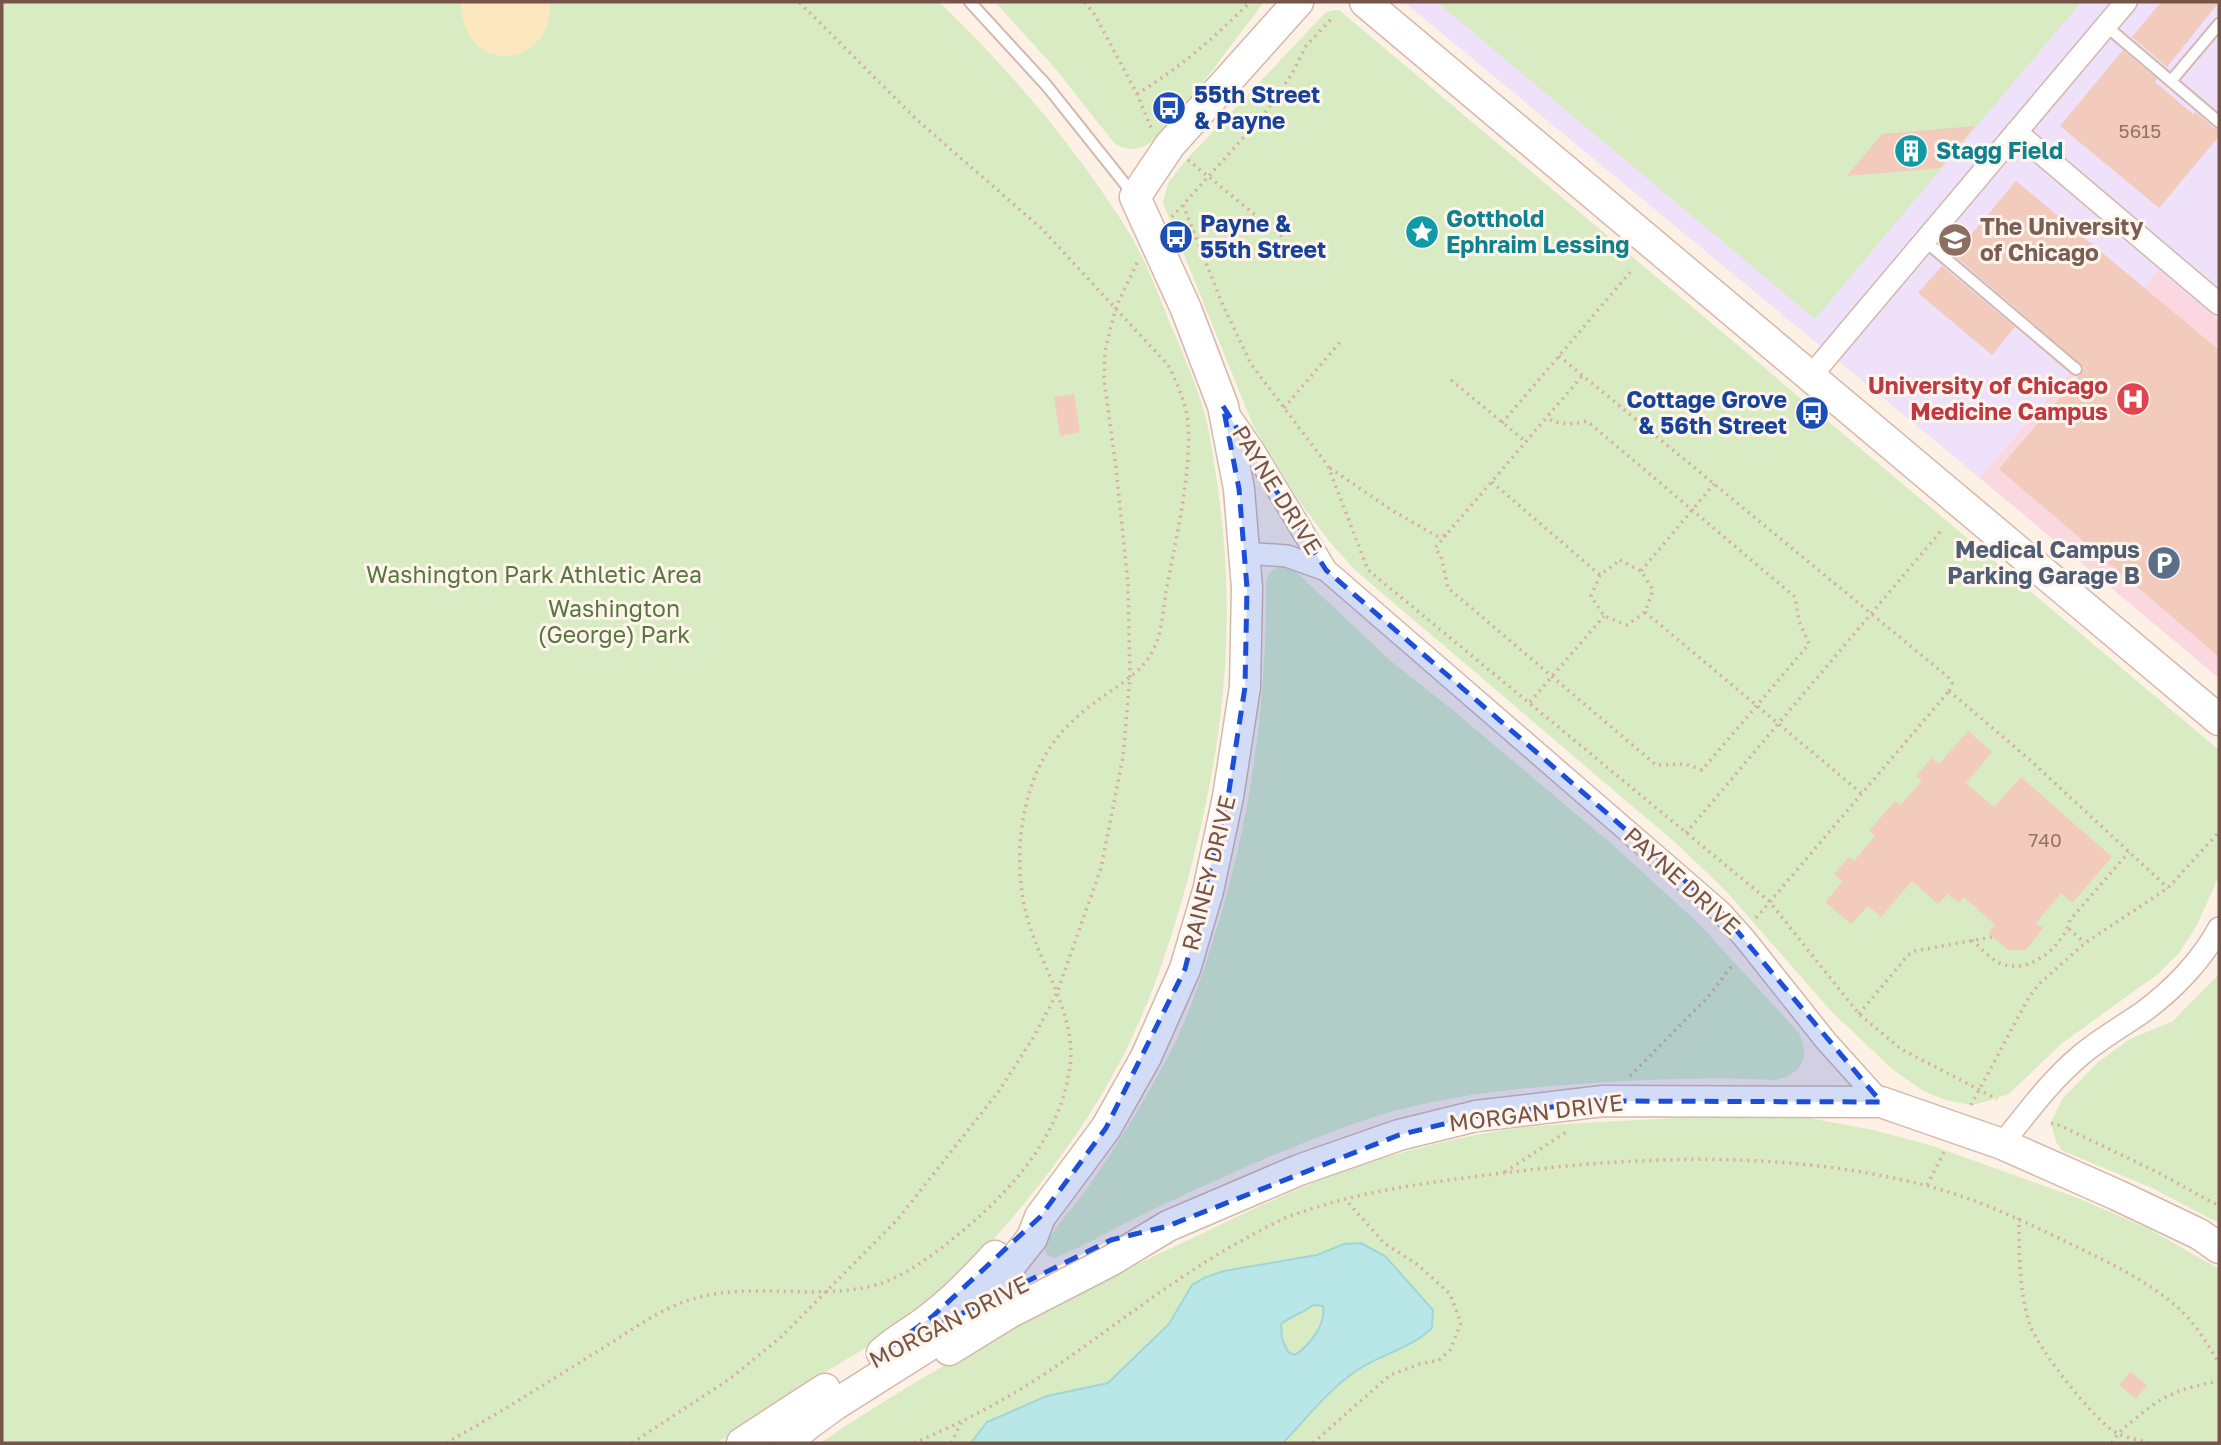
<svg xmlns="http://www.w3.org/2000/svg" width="2221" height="1445" font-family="'Golos Text',sans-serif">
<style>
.education{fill:#eee1f9}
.medical{fill:#fbd8e0}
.green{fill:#d8ebc3}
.sand{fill:#fde7bf}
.water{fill:#b9e6e7;stroke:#9fd7d9;stroke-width:2;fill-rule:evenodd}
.building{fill:#f3cbbc}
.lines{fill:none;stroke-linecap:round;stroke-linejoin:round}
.lane-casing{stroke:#d1b9ad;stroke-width:14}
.street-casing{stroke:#d1b9ad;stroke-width:24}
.secondary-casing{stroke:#d4b8ab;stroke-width:33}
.path{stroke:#d8ae9f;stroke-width:3.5;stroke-dasharray:2 5;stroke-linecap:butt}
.lane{stroke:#fff;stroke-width:10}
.street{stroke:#fff;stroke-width:21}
.secondary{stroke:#fff;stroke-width:30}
.marked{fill:#1d4ed8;fill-opacity:0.2;stroke:#1d4ed8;stroke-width:5;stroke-dasharray:14 9;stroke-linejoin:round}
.labels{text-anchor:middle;stroke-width:6;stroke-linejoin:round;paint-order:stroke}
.number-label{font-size:19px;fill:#967266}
.transit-label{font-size:23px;font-weight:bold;fill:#164399;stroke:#fff5ec;text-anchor:start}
.culture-label{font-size:23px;font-weight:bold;fill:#0d838f;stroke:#fff5ec;text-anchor:start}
.education-label{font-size:23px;font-weight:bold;fill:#785e54;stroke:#fff5ec;text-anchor:start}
.health-label{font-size:23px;font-weight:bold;fill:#be3a42;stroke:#fff5ec;text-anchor:end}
.street-label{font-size:23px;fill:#775449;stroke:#fff5ec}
.service-label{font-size:23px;font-weight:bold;fill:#4e5e75;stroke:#fff5ec;text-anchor:end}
.park-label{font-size:23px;fill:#56773e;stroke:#fff5ec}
</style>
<rect width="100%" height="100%" fill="#fdf0e5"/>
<path class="education" d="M1404 2H2219V678L1980 478Z"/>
<path class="medical" d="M2159 270 2219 321V678L1980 478Z"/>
<path class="green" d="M2 2H939C1011 71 1079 151 1131 236 1147 263 1158 294 1170 323 1180 347 1191 371 1199 396 1210 425 1213 458 1218 489 1237 626 1224 742 1189 875 1172 937 1153 997 1124 1054 1084 1132 1031 1200 971 1264 954 1282 935 1303 914 1317 881 1340 845 1360 810 1381 778 1400 748 1422 717 1443H2Z
M995 2H1264L1199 88 1152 141C1139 151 1129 151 1115 144L1054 67Z
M1437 2H2081L1815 319Z
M1336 10H1339L2219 750V876L2197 925 2179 953 2158 974 2061 1044 2009 1094 1981 1103 1971 1105 1946 1100 1925 1092 1892 1069 1831 1011 1724 889 1678 845 1355 570 1329 541 1299 501 1253 425 1163 203 1168 183 1187 159 1326 12Z
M1283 566 1296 572 1392 662 1449 707 1614 846 1699 924 1799 1033C1811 1058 1802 1074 1775 1080 1709 1077 1645 1079 1579 1084 1501 1089 1424 1098 1350 1125 1282 1150 1215 1180 1150 1211 1118 1226 1087 1245 1055 1258L1048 1256 1045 1250 1047 1242C1059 1222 1075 1205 1088 1187 1119 1143 1146 1098 1171 1051 1187 1020 1198 986 1209 953 1249 833 1267 709 1266 583 1268 572 1272 569 1283 566Z
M2219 974V1223L2152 1188 2063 1151 2056 1142 2051 1123 2062 1099 2097 1063 2130 1039 2173 1021Z
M1675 1118H1809L1873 1130 1930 1145 2078 1198 2149 1229 2219 1269V1443H820C940 1362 1070 1295 1201 1234 1264 1204 1329 1172 1397 1154 1442 1142 1491 1130 1537 1126 1583 1122 1629 1121 1675 1118Z"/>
<path class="sand" d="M461 2H549C556 54 488 79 466 28 463 20 460 11 461 2Z"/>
<path class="water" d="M1361 1243 1385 1256 1433 1310 1432 1328C1410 1349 1381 1354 1356 1371 1328 1390 1306 1419 1283 1443H971L987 1422 1047 1396 1108 1383 1169 1324 1192 1285 1204 1278 1224 1271 1317 1255 1344 1244ZM1313 1305 1323 1306C1326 1325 1310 1345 1295 1355L1288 1352 1282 1339 1281 1324C1291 1316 1303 1313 1313 1305Z"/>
<path class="building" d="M2161 2H2219L2167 67 2132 37Z
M2123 50 2157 79 2155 82 2193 114 2195 112 2214 128 2219 130V136L2159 208 2060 126Z
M1975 126 1940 168 1847 176 1882 134Z
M2016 181 2219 350V657L1999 469 2085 368 1954 255Z
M1942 266 2015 327 1992 355 1918 293Z
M1074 394 1080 432 1060 436 1054 397Z
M1968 731 1992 752 1966 783 1994 807 2021 777 2112 857 2072 903 2061 893 2036 923 2043 928 2026 950H2008L1988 933 1995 925 1964 897 1959 903 1948 894 1938 904 1912 881 1881 917 1868 906 1851 924 1825 902 1843 881 1834 874 1849 857 1854 861 1875 836 1869 831 1895 801 1900 805 1922 781 1916 776 1932 758 1939 764Z
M2130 1372 2147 1385 2136 1399 2119 1385Z"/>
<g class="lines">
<g class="lane-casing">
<path id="lane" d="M970 2 1047 86 1133 194
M2106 26 2219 122
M2171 81 2219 24
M1925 241 2076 369"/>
</g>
<g class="street-casing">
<path id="street" d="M2016 132 2219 304
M1810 377 2126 2
M1228 413 1253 449 1326 570 1721 912 1745 939 1826 1041 1881 1102
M1244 553 1287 556 1326 570
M2002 1144C2027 1113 2050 1081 2081 1055 2100 1039 2123 1026 2143 1012 2173 990 2202 960 2219 928"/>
</g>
<g class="secondary-casing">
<path id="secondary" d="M1365 2 2219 720
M949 1350 1009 1313 1110 1261 1168 1226 1299 1170 1399 1135 1476 1116 1603 1101 1881 1102 2002 1144 2117 1195 2199 1234 2219 1248
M882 1353C898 1338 918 1329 935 1314 957 1297 976 1277 995 1256
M742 1443 825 1389
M787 1443 807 1425 836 1404 953 1330 978 1306 1032 1238 1040 1217 1106 1128 1146 1057 1185 969 1208 891 1228 797 1245 687 1247 588 1239 489 1223 406 1186 309 1135 197 1170 145 1298 2"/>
</g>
<path class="path" d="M1085 2 1095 15 1137 94 1152 130
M1137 94C1181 67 1214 38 1250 2
M1188 160 1286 240
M1183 205 1222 303 1251 364 1328 466 1368 570 1769 901 1859 1014 1901 1049 1997 1099
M1172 217 1262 117 1292 74 1306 46 1332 18
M1559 356 1948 677 1952 683 1949 691
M1451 380 1525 441
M1284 408 1340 342
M1502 423 1632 270
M1330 468 1393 511 1433 534 1439 537 1446 535 1582 376
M1492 482 1600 575
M1446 535 1435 548 1441 556 1448 588 1656 765 1685 764 1702 770 1809 644 1799 621 1795 597 1587 421C1572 425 1560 425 1546 418
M1620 560 1641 571 1653 590 1645 612 1627 625 1604 616 1591 596 1600 575Z
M1641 571 1714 484
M1645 612 1861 793
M1949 691 2030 760 2168 888
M1530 702 1604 616
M1686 833 1941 531
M1756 918 1949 691
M2069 929 2085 943
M1972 940C1981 948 1991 960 2002 964 2030 975 2064 945 2070 920L2129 852
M1859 1014 1908 955 1915 951 1992 937
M1630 1076 1708 997 1734 963
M1971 1105 2029 997 2039 984 2085 943 2168 888 2219 832
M2051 1123 2061 1126 2155 1171 2219 1206
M1505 1172 1566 1132
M1927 1185 1945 1150
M2019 1218C2019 1253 2019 1292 2030 1325 2039 1350 2095 1422 2118 1434 2127 1438 2139 1440 2149 1443
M446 1443C498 1414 548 1382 598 1351 626 1334 655 1312 686 1301 744 1281 803 1299 862 1288 895 1283 925 1261 950 1241 1005 1198 1061 1139 1070 1066 1076 1024 1050 979 1035 941 1013 887 1015 819 1039 767 1051 741 1071 720 1094 703 1113 688 1140 675 1152 652 1162 635 1163 611 1166 592 1175 542 1192 473 1188 423 1186 403 1177 383 1168 365L1042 229 916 119 799 2
M632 1443 731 1378 781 1337 898 1219 999 1091 1033 1038 1057 993 1101 868 1123 757 1130 677 1128 583 1116 468 1104 379 1105 351 1116 307 1138 261
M914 1443C966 1421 1019 1393 1065 1360 1121 1321 1173 1280 1232 1246 1249 1237 1266 1227 1283 1219 1348 1193 1418 1184 1487 1175 1633 1156 1780 1149 1924 1185 1973 1197 2026 1222 2071 1244 2108 1262 2146 1280 2176 1306 2194 1321 2208 1344 2219 1364
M951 1443 962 1421
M1313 1443 1390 1375 1420 1364 1439 1360 1450 1350 1461 1323 1450 1294 1418 1265 1384 1243 1345 1199
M2112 1443C2118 1432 2125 1427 2135 1419 2166 1393 2180 1389 2219 1381"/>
<use href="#lane" class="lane"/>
<use href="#street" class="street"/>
<use href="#secondary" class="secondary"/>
</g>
<path class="marked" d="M1223 406 1326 570 1721 912 1881 1102 1603 1101 1476 1116 1399 1135 1168 1226 1111 1240 882 1353 933 1316 1040 1217 1106 1128 1185 969 1228 797 1245 687 1247 588 1239 489Z"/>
<defs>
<g id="bus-disc" transform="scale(1.75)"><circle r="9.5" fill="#1a4fb4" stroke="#fff5ec"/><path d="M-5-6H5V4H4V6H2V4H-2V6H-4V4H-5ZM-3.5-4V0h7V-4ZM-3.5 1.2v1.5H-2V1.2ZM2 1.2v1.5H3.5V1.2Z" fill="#fff"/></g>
<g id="building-disc" transform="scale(1.75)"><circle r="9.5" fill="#0f9aa8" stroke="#fff5ec"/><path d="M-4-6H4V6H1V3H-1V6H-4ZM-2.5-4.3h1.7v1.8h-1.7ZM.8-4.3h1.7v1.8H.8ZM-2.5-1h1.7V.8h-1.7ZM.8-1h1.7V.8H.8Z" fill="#fff"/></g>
<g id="sight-disc" transform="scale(1.75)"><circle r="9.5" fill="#0f9aa8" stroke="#fff5ec"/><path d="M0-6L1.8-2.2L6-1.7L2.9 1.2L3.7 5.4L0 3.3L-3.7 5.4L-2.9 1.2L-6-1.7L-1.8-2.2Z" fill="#fff"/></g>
<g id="university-disc" transform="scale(1.75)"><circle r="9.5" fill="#8d6e63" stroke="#fff5ec"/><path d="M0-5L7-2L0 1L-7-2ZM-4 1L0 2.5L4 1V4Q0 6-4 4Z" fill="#fff"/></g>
<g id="hospital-disc" transform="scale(1.75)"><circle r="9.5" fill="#e0444e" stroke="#fff5ec"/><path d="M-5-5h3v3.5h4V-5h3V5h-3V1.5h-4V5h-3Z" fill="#fff"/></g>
<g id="parking-disc" transform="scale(1.75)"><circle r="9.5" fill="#5c6f8a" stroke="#fff5ec"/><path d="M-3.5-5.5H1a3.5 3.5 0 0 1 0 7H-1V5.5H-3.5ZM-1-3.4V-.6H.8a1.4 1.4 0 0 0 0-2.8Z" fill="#fff"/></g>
</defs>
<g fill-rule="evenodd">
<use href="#bus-disc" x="1169" y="108"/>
<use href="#building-disc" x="1911" y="151"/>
<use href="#sight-disc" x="1422" y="232"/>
<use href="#bus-disc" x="1176" y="237"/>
<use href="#university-disc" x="1955" y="240"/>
<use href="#hospital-disc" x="2133" y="399"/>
<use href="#bus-disc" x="1812" y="413"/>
<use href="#parking-disc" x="2164" y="563"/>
</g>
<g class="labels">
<g class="number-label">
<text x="2140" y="138">5615</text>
<text x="2045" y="847">740</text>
</g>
<g class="transit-label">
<text x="1194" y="103">55th Street<tspan x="1194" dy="26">&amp; Payne</tspan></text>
<text x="1200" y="232">Payne &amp;<tspan x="1200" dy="26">55th Street</tspan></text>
<text x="1787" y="408" text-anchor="end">Cottage Grove<tspan x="1787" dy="26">&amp; 56th Street</tspan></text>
</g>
<g class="culture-label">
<text x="1936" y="159">Stagg Field</text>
<text x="1446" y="227">Gotthold<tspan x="1446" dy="26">Ephraim Lessing</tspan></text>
</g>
<g class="education-label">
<text x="1980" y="235">The University<tspan x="1980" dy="26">of Chicago</tspan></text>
</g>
<g class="health-label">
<text x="2108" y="394">University of Chicago<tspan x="2108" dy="26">Medicine Campus</tspan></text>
</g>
<g class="street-label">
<text transform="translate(1277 490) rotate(58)" y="8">PAYNE DRIVE</text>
<text transform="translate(1209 873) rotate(-76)" y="8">RAINEY DRIVE</text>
<text transform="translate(1682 881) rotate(42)" y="8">PAYNE DRIVE</text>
<text transform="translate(1536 1113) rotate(-7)" y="8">MORGAN DRIVE</text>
<text transform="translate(949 1322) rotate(-27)" y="8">MORGAN DRIVE</text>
</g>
<g class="service-label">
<text x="2140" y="558">Medical Campus<tspan x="2140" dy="26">Parking Garage B</tspan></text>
</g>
<g class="park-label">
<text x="534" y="583">Washington Park Athletic Area</text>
<text x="614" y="617">Washington<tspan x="614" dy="26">(George) Park</tspan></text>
</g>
</g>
<rect width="2221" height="1445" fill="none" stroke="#775449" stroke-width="7"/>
</svg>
